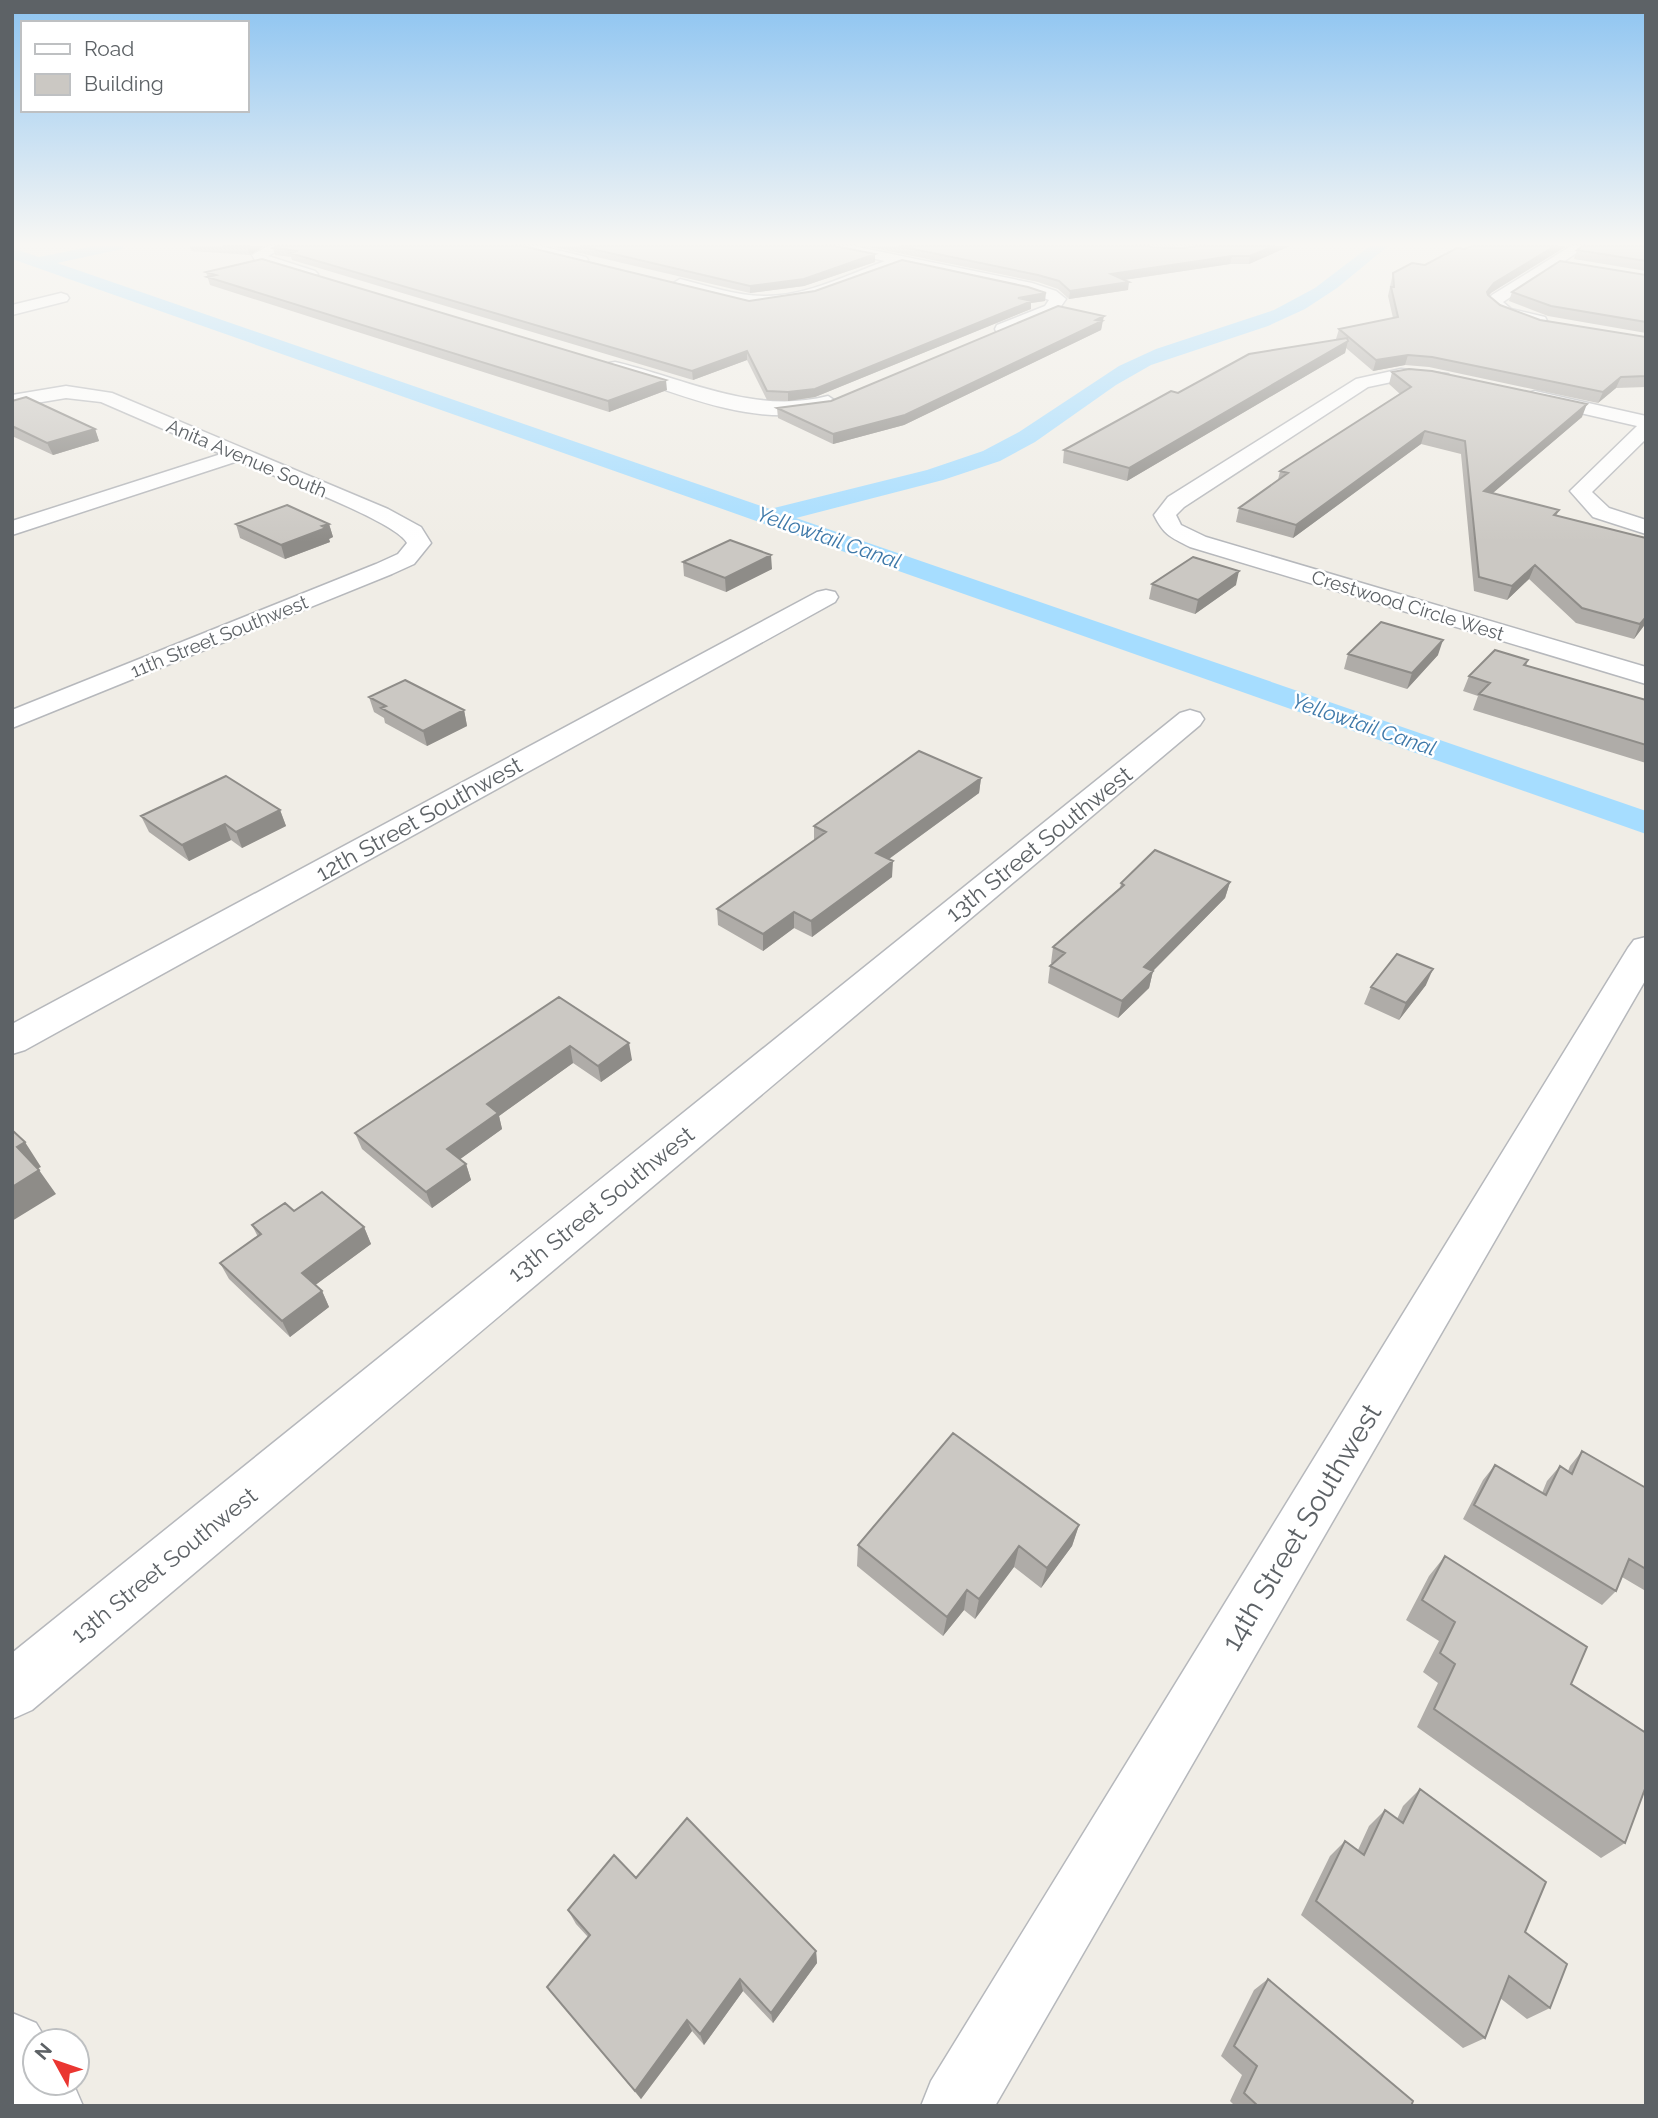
<svg xmlns="http://www.w3.org/2000/svg" width="1658" height="2118" font-family="Raleway,sans-serif">
<style>
.lines{fill:none;stroke-linecap:round;stroke-linejoin:round}
.canal{fill:#a6ddff;fill-rule:evenodd}
.minor-casing{stroke:#b6b8bc;stroke-width:3}
.minor{fill:#fff;fill-rule:evenodd}
.wall{fill:#afaca8}
.shaded-wall{fill:#8e8c88}
.building{fill:#cbc8c3;stroke:#8e8c88;stroke-width:2}
.labels{text-anchor:middle;stroke-width:5;stroke-linejoin:round;paint-order:stroke}
.far-street-label{font-size:19px;fill:#5d6266;stroke:#fff}
.far-water-label{font-size:21px;font-style:italic;fill:#3f79a9;stroke:#fff}
.street-label{font-size:23px;fill:#5d6266;stroke:#fff}
.near-street-label{font-size:28px;fill:#5d6266;stroke:#fff}
</style>
<rect width="100%" height="100%" fill="#f0ede6"/>
<g class="lines">
<path class="canal" d="M94 246H124L122 249 57 263 770 509 927 470 983 451 1019 432 1119 366 1156 349 1274 310 1315 288 1370 246H1388L1337 288 1305 309 1268 326 1151 365 1116 385 1035 442 1000 461 943 480 796 518 1646 811V834L12 259V248L39 257Z"/>
<g class="minor-casing">
<path id="minor" d="M268 246H286L268 256 315 271 318 274 310 279 256 262 252 255Z
M517 246H540L586 257 588 260 581 264 519 249Z
M827 246H853L1032 283 1056 291 1066 299 1057 312 1003 334 997 333 995 329 997 325 1045 306 1049 300 1028 292 902 265 813 298 768 306 733 302 675 287 672 284 680 279C708 286 736 296 765 296 807 296 847 275 885 261L829 249Z
M1137 246H1206C1194 256 1149 256 1137 246Z
M1571 246H1587L1503 302 1511 309 1545 317 1547 321 1545 325 1539 326C1520 321 1499 319 1486 303L1492 295Z
M61 293 67 295 69 298 67 301 12 315V305Z
M615 362C687 379 753 415 828 396L837 402 835 406C824 409 814 413 803 414 738 422 670 390 609 371L606 367 609 363Z
M1401 369 1448 374 1451 378 1442 383 1401 380 1368 387 1184 507 1176 515 1181 525 1206 537 1646 667V684L1190 547C1170 537 1164 535 1154 515L1168 497 1356 379Z
M66 386 112 393 388 509 421 527 431 543 414 564 392 574 12 728V710L376 564 398 554 407 543C396 521 268 474 238 461L12 535V521L221 454 101 402 66 398 12 407V395Z
M1535 391 1646 416V439L1592 492 1609 508 1646 520V534L1593 517 1570 491 1637 426 1528 401 1526 397 1528 393Z
M826 590 835 592 838 597 835 602 25 1050 12 1054V1024L817 592Z
M1190 710 1200 713 1204 719 1200 725 32 1710 12 1719V1653L1180 713Z
M1646 937V979L995 2106H921L931 2081 1628 948 1634 940Z
M12 2013 36 2023 47 2041H35V2083H73L83 2106H12Z"/>
</g>
<use href="#minor" class="minor"/>
</g>
<path class="wall" d="M190 246H264L250 255 191 251Z
M550 246H835L875 254V262L804 286 750 293Z
M864 246H1149L1152 247 1183 248 1290 246 1249 264H1230L1124 280 1128 290 1069 299 1058 289 1038 282Z
M1646 246V271L1574 259 1577 250Z
M273 248 749 301H1045L1031 303V309L815 397 788 401 767 400 747 360 693 380 292 260 291 257 275 255Z
M206 272 667 390 609 412 210 285Z
M1393 273 1491 293 1488 296 1500 305 1540 320 1646 337V387L1616 388 1598 403 1429 367 1405 365 1373 371 1346 348 1345 353 1127 481 1063 463 1064 450 1178 393 1336 339 1339 329 1393 318 1388 296Z
M1646 275V333L1548 316 1509 301 1512 292Z
M1102 325 1101 330 904 425 833 444 778 418 777 408 831 401Z
M1392 372 1582 417 1492 493 1559 510 1556 516 1646 538V623L1634 639 1576 623 1529 579 1507 600 1474 591 1461 454 1421 444 1293 538 1236 522 1239 508 1278 480 1280 471 1400 394 1389 384Z
M12 401 95 429 99 441 53 455 12 436Z
M236 524H329L333 537 329 539 330 542 285 559 240 538Z
M683 562 772 569 726 592 684 576Z
M1152 584 1236 585 1195 614 1149 599Z
M1348 654 1438 655 1407 689 1344 669Z
M1528 660 1526 666 1646 700V763L1473 710 1478 696 1463 691 1469 676Z
M369 697 464 710 467 726 427 746 385 723 384 718 374 712Z
M981 778 979 793 889 859 892 877 812 937 794 928 763 951 718 925 717 909 814 840V826Z
M280 810 286 826 242 848 231 840 189 861 149 832 141 816Z
M1230 882 1225 898 1153 971 1149 988 1118 1018 1048 983 1050 966 1053 964 1051 963 1053 947 1120 888 1121 883Z
M1426 985 1399 1020 1364 1004 1371 987Z
M559 997 632 1060 601 1082 573 1063 499 1116 502 1129 460 1159 466 1164 471 1180 432 1208 362 1149 355 1133Z
M294 1211 364 1227 371 1244 315 1285 322 1291 329 1307 290 1337 229 1279 220 1263 258 1237 252 1225Z
M1582 1451 1646 1488V1588L1644 1590 1622 1577 1616 1591 1602 1605 1463 1519 1483 1480 1495 1465 1542 1493 1547 1481 1560 1466 1568 1471 1570 1466Z
M1079 1525 1072 1546 1041 1588 1014 1567 975 1619 964 1610 943 1636 857 1566 858 1545Z
M1445 1556 1571 1684 1625 1843 1601 1858 1417 1727 1438 1683 1423 1672 1439 1641 1406 1620 1429 1576Z
M1420 1789 1525 1932 1550 2008 1527 2019 1500 1998 1485 2038 1463 2048 1301 1915 1330 1856 1345 1841 1358 1850 1369 1826 1385 1810 1397 1819 1403 1806Z
M636 1878 816 1951 817 1963 773 2023 743 1991 704 2045 692 2031 641 2099 547 1987 588 1937 576 1924 568 1910Z
M1268 1979 1411 2106H1235L1230 2101 1242 2075 1221 2056 1254 1990Z"/>
<path class="shaded-wall" d="M250 246H264L250 255 247 247Z
M1275 246H1290L1249 264 1250 256Z
M1555 246H1567L1491 293 1484 301 1487 292 1494 283Z
M875 254V262L804 286 750 293V286Z
M1232 256 1230 264 1110 282 1111 274Z
M1129 282 1128 290 1069 299 1070 291Z
M1046 293 1045 301 1031 303V309L815 397 788 401V392L1018 298Z
M1104 316 1101 330 904 425 833 444V434Z
M1348 341 1345 353 1127 481 1129 468Z
M747 351V360L693 380 692 371Z
M1408 355 1405 365 1373 371 1376 360Z
M1621 377 1616 388 1598 403 1603 392Z
M666 380 667 390 609 412 608 401Z
M1587 404 1582 417 1479 505 1484 491Z
M95 429 99 441 53 455 47 443Z
M1425 431 1421 444 1293 538 1296 525Z
M329 524 333 537 329 539 330 542 285 559 281 545Z
M771 555 772 569 726 592 725 578Z
M1535 565 1529 579 1507 600 1512 586Z
M1239 571 1236 585 1195 614 1198 600Z
M1646 617V623L1634 639 1640 624Z
M1443 640 1438 655 1407 689 1412 673Z
M464 710 467 726 427 746 423 731Z
M981 778 979 793 875 869 876 853Z
M280 810 286 826 242 848 236 832Z
M225 824 231 840 189 861 182 845Z
M893 861 892 877 812 937 811 921Z
M1230 882 1225 898 1144 980 1153 971 1149 988 1118 1018 1122 1001 1144 967Z
M794 912V928L763 951V934Z
M1433 969 1426 985 1399 1020 1406 1003Z
M629 1043 632 1060 601 1082 598 1066Z
M570 1046 573 1063 499 1116 502 1129 452 1165 447 1149 487 1104Z
M25 1142 41 1167 33 1171 17 1147Z
M466 1164 471 1180 432 1208 426 1192Z
M39 1170 56 1194 12 1221V1187Z
M364 1227 371 1244 310 1289 302 1273Z
M322 1291 329 1307 290 1337 282 1321Z
M1079 1525 1072 1546 1041 1588 1047 1568Z
M1019 1546 1014 1567 975 1619 979 1599Z
M967 1590 964 1610 943 1636 947 1617Z
M816 1951 817 1963 773 2023 771 2013Z
M740 1979 743 1991 704 2045 700 2034Z
M687 2020 692 2031 641 2099 635 2091Z"/>
<path class="building" d="M223 246H250L247 247Z
M277 246H523L749 301 815 291 902 260 1028 287 1046 293 1018 298 1032 301 815 389 788 392 767 391 747 351 692 371 290 253 298 251 273 248Z
M580 246H835L875 254 804 279 750 286Z
M899 246H1149L1152 247 1183 248 1196 246H1275L1250 256H1232L1111 274 1129 282 1070 291 1059 281 1038 275Z
M1471 246H1555L1494 283 1487 292 1488 295 1500 305 1540 320 1646 337V376L1621 377 1603 392 1432 357 1408 355 1376 360 1339 329 1398 317 1391 287H1394L1393 273 1412 263 1425 265 1457 248 1465 249Z
M1582 246H1646V261L1577 250Z
M262 259 666 380 608 401 207 277 216 275 206 272Z
M1560 261 1646 275V322L1551 306 1512 292Z
M1058 306 1104 316 1096 320 1102 321 905 415 833 434 777 408 831 401Z
M1347 338 1348 341 1129 468 1064 450 1171 391 1178 393 1249 354Z
M1409 369 1432 371 1587 404 1484 491 1559 510 1554 515 1646 538V617L1640 624 1582 608 1535 565 1512 586 1479 577 1465 441 1425 431 1296 525 1239 508 1288 473 1280 471 1411 387 1392 372Z
M26 397 95 429 47 443 12 426V401Z
M287 505 329 524 322 526 326 528 281 545 236 524Z
M730 540 771 555 725 578 683 562Z
M1193 557 1239 571 1198 600 1152 584Z
M1381 622 1443 640 1412 673 1348 654Z
M1495 650 1528 660 1524 665 1646 700V745L1479 694 1490 683 1469 676Z
M405 680 464 710 423 731 381 708 386 706 369 697Z
M919 751 981 778 876 853 893 861 811 921 794 912 763 934 717 909 826 832 814 826Z
M226 776 280 810 236 832 225 824 182 845 141 816Z
M1155 850 1230 882 1144 967 1153 971 1122 1001 1050 966 1065 953 1053 947 1124 885 1121 883Z
M1397 954 1433 969 1406 1003 1371 987Z
M559 997 629 1043 598 1066 570 1046 487 1104 498 1113 447 1149 466 1164 426 1192 355 1133Z
M12 1130 25 1142 17 1147 39 1170 12 1187Z
M322 1192 364 1227 302 1273 322 1291 282 1321 220 1263 261 1234 252 1225 285 1203 294 1211Z
M953 1433 1079 1525 1047 1568 1019 1546 979 1599 967 1590 947 1617 858 1545Z
M1582 1451 1646 1488V1569L1629 1559 1616 1591 1474 1505 1495 1465 1546 1495 1560 1466 1572 1474Z
M1445 1556 1587 1647 1571 1684 1646 1733V1786L1625 1843 1434 1709 1455 1664 1440 1653 1455 1622 1422 1600Z
M1420 1789 1546 1882 1525 1932 1567 1964 1550 2008 1509 1976 1485 2038 1316 1901 1345 1841 1364 1855 1385 1810 1403 1823Z
M687 1818 816 1951 771 2013 740 1979 700 2034 687 2020 635 2091 547 1987 590 1935 568 1910 614 1855 636 1878Z
M1268 1979 1413 2101 1411 2106H1258L1244 2093 1257 2066 1234 2046Z"/>
<linearGradient id="sky" x2="0" y2="1"><stop stop-color="#8dc4f1"/><stop offset="0.45" stop-color="#f8f7f4"/><stop offset="1" stop-color="#f8f7f4" stop-opacity="0"/></linearGradient>
<rect width="1658" height="542" fill="url(#sky)"/>
<g class="labels">
<g class="far-street-label">
<text transform="translate(247 458) rotate(23)" y="7">Anita Avenue South</text>
<text transform="translate(1408 605) rotate(17)" y="7">Crestwood Circle West</text>
<text transform="translate(219 636) rotate(-22)" y="7">11th Street Southwest</text>
</g>
<g class="far-water-label">
<text transform="translate(829 538) rotate(19)" y="7">Yellowtail Canal</text>
<text transform="translate(1364 725) rotate(19)" y="7">Yellowtail Canal</text>
</g>
<g class="street-label">
<text transform="translate(419 819) rotate(-29)" y="8">12th Street Southwest</text>
<text transform="translate(1039 844) rotate(-39)" y="8">13th Street Southwest</text>
<text transform="translate(601 1204) rotate(-39)" y="8">13th Street Southwest</text>
<text transform="translate(164 1565) rotate(-39)" y="8">13th Street Southwest</text>
</g>
<g class="near-street-label">
<text transform="translate(1301 1527) rotate(-59)" y="10">14th Street Southwest</text>
</g>
</g>
<rect width="1658" height="2118" fill="none" stroke="#5d6266" stroke-width="28"/>
<rect x="21" y="21" width="228" height="91" fill="#ffffff" stroke="#bec0c2" stroke-width="2"/>
<rect x="35" y="44" width="35" height="10" fill="#ffffff" stroke="#bec0c2" stroke-width="2"/>
<text x="84" y="56" font-size="21" fill="#5d6266">Road</text>
<rect x="35" y="74" width="35" height="21" fill="#cbc8c3" stroke="#bec0c2" stroke-width="2"/>
<text x="84" y="91" font-size="21" fill="#5d6266">Building</text>
<g transform="translate(56 2062) rotate(310)"><circle r="33" fill="#ffffff" stroke="#bec0c2" stroke-width="2"/>
<path d="M0-5L12 26L0 18L-12 26Z" fill="#ea3631"/>
<text y="-10" font-size="19" font-weight="bold" text-anchor="middle" fill="#5d6266">N</text>
</g>
</svg>
